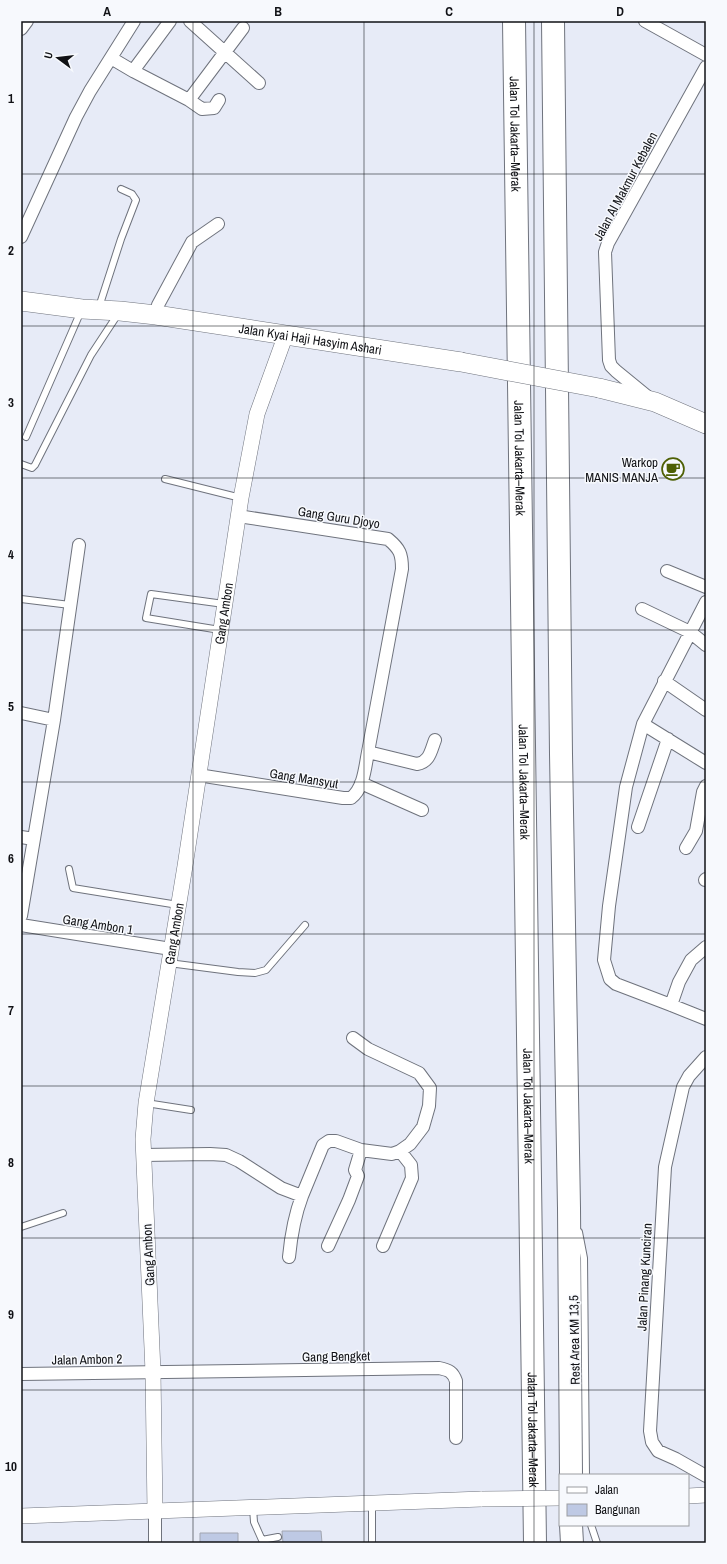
<svg xmlns="http://www.w3.org/2000/svg" width="727" height="1564" font-family="'Archivo Narrow',sans-serif">
<style>
.building{fill:#bec9e4;stroke:#a1a5b0}
.lines{fill:none;stroke-linecap:round;stroke-linejoin:round}
.service-casing{stroke:#6f737d;stroke-width:8}
.minor-casing{stroke:#6f737d;stroke-width:14}
.tertiary-casing{stroke:#6f737d;stroke-width:16}
.primary-casing{stroke:#6f737d;stroke-width:20}
.motorway-casing{stroke:#6f737d;stroke-width:24}
.service{stroke:#fff;stroke-width:6}
.minor{stroke:#fff;stroke-width:12}
.tertiary{stroke:#fff;stroke-width:15}
.primary{stroke:#fff;stroke-width:19}
.motorway{stroke:#fff;stroke-width:22}
.tertiary-bridge-casing{stroke:#6f737d;stroke-width:16;stroke-linecap:butt}
.primary-bridge-casing{stroke:#6f737d;stroke-width:20;stroke-linecap:butt}
.tertiary-bridge{stroke:#fff;stroke-width:15}
.primary-bridge{stroke:#fff;stroke-width:19}
.grid{fill:none;stroke:#111216;stroke-width:1;stroke-opacity:0.55}
.labels{text-anchor:middle;stroke-width:3;stroke-linejoin:round;paint-order:stroke}
.street-label{font-size:13px;fill:#111216;stroke:#f7f9fd}
.poi-label{font-size:13px;fill:#111216;stroke:#f7f9fd;text-anchor:end}
.neatline{fill:none;stroke:#111216;stroke-width:1.5}
.grid-label{font-size:13px;text-anchor:middle;font-weight:bold;fill:#111216}
</style>
<rect width="100%" height="100%" fill="#e7ebf7"/>
<path class="building" d="M282 1531H321L322 1543H283Z
M200 1533H238V1543H200Z"/>
<g class="lines">
<g class="service-casing">
<path id="service" d="M99 307 121 239 136 200 132 194 121 189
M26 437 81 311
M21 464 32 468 35 465 91 355 118 314
M165 479 241 498
M21 599 70 605
M220 630 146 618 151 594 224 604
M69 869 73 888 178 905
M169 963 238 972 255 973 266 970 305 925
M146 1103 191 1110
M21 1227 63 1213
M579 1232 584 1258 586 1475
M372 1503V1543
M253 1508 254 1522 262 1540 278 1537
M591 1525 597 1543"/>
</g>
<g class="minor-casing">
<path id="minor" d="M190 21 259 83
M645 21 706 55
M21 29 27 21
M111 58 133 71 170 21
M133 71 189 100 202 109 214 108 219 100
M189 100 243 28
M21 237 76 117 90 91 134 21
M156 315 158 305 192 242 218 224
M649 398 616 371 611 366 609 360 605 252 608 243 706 67
M667 571 706 587
M706 602 643 724 626 787 609 906 604 960 610 979 616 984 671 1005 706 1019
M642 609 690 632 706 645
M664 681 706 710
M21 713 54 720
M643 724 706 763
M368 752 417 764C430 762 431 750 435 740
M198 775 343 798H351C364 788 365 767 368 752L402 569C402 554 400 549 388 539L238 516
M361 783 422 810
M638 827 668 739
M21 837 34 839
M686 848 696 831 703 792 706 786
M705 880 706 879
M21 916 54 720 79 545
M21 925 171 949
M671 1005 679 982 691 960 706 947
M706 1057 689 1076 683 1087 665 1167 650 1431 652 1442 658 1451 676 1459 706 1476
M143 1155 210 1154 226 1155 239 1161 281 1188 302 1196 323 1145 329 1141H336L361 1150
M328 1246 349 1200 358 1176 355 1170 361 1150 392 1154 400 1151 410 1144 423 1127 429 1106 430 1088 419 1073 368 1049 353 1038
M383 1246 412 1178 411 1165 400 1151
M289 1257C291 1236 294 1217 302 1196
M21 1374 439 1368C449 1370 453 1372 456 1381V1438
M155 1543V1512"/>
</g>
<g class="tertiary-casing">
<g id="tertiary">
<path d="M688 1496 706 1495"/>
<path id="s1" d="M155 1512 153 1372 143 1139 146 1103 185 866 241 498 257 414 286 334"/>
<path d="M21 1516 482 1499"/>
</g>
</g>
<g class="primary-casing">
<g id="primary">
<path id="s2" d="M21 301 82 309 120 311 156 315 461 362"/>
<path d="M599 388 655 402 706 424"/>
</g>
</g>
<g class="motorway-casing">
<g id="motorway">
<path id="s3" d="M514 21 535 1543"/>
<path d="M553 21 561 754 569 1208 571 1475"/>
<path d="M571 1525 572 1543"/>
</g>
</g>
<use href="#service" class="service"/>
<use href="#minor" class="minor"/>
<use href="#tertiary" class="tertiary"/>
<use href="#primary" class="primary"/>
<use href="#motorway" class="motorway"/>
<g class="tertiary-bridge-casing">
<path id="tertiary-bridge" d="M482 1499 560 1498"/>
</g>
<g class="primary-bridge-casing">
<path id="primary-bridge" d="M461 362 599 388"/>
</g>
<use href="#tertiary-bridge" class="tertiary-bridge"/>
<use href="#primary-bridge" class="primary-bridge"/>
</g>
<path class="grid" d="M193 21V1543M364 21V1543M534 21V1543M21 174H706M21 326H706M21 478H706M21 630H706M21 782H706M21 934H706M21 1086H706M21 1238H706M21 1390H706"/>
<defs>
<g id="cafe-ring" transform="scale(1.15)"><circle r="9.5" fill="#f7f9fd" stroke="#4e6005" stroke-width="1.5"/><path d="M-5.5-4.5H6V0H3Q3 3.5 0 3.5H-2.5Q-5.5 3.5-5.5 0ZM3-3.2v2h1.7v-2ZM-6 4.5H4V6H-6Z" fill="#4e6005"/></g>
</defs>
<g fill-rule="evenodd">
<use href="#cafe-ring" x="673" y="469"/>
</g>
<g class="labels">
<g class="street-label">
<text dy="5" stroke="none"><textPath href="#s3" startOffset="113">Jalan Tol Jakarta–Merak</textPath></text>
<text transform="translate(625 186) rotate(-62)" y="5">Jalan Al Makmur Kebalen</text>
<text dy="5" stroke="none"><textPath href="#s2" startOffset="292">Jalan Kyai Haji Hasyim Ashari</textPath></text>
<text dy="5" stroke="none"><textPath href="#s3" startOffset="437">Jalan Tol Jakarta–Merak</textPath></text>
<text transform="translate(339 517) rotate(9)" y="5">Gang Guru Djoyo</text>
<text dy="5" stroke="none"><textPath href="#s1" startOffset="905">Gang Ambon</textPath></text>
<text transform="translate(304 778) rotate(9)" y="5">Gang Mansyut</text>
<text dy="5" stroke="none"><textPath href="#s3" startOffset="761">Jalan Tol Jakarta–Merak</textPath></text>
<text transform="translate(98 924) rotate(9)" y="5">Gang Ambon 1</text>
<text dy="5" stroke="none"><textPath href="#s1" startOffset="581">Gang Ambon</textPath></text>
<text dy="5" stroke="none"><textPath href="#s3" startOffset="1085">Jalan Tol Jakarta–Merak</textPath></text>
<text transform="translate(148 1255) rotate(-93)" y="5">Gang Ambon</text>
<text transform="translate(644 1277) rotate(-87)" y="5">Jalan Pinang Kunciran</text>
<text transform="translate(574 1340) rotate(-91)" y="5">Rest Area KM 13,5</text>
<text transform="translate(336 1356) rotate(-1)" y="5">Gang Bengket</text>
<text transform="translate(87 1359) rotate(-1)" y="5">Jalan Ambon 2</text>
<text dy="5" stroke="none"><textPath href="#s3" startOffset="1409">Jalan Tol Jakarta–Merak</textPath></text>
</g>
<g class="poi-label">
<text x="658" y="467">Warkop<tspan x="658" dy="15">MANIS MANJA</tspan></text>
</g>
</g>
<rect width="727" height="1564" fill="none" stroke="#f7f9fd" stroke-width="44"/>
<rect x="559" y="1474" width="130" height="52" fill="#f7f9fd" stroke="#9b9da1"/>
<rect x="567" y="1487" width="20" height="6" fill="#ffffff" stroke="#9b9da1"/>
<text x="595" y="1494" font-size="12" fill="#111216">Jalan</text>
<rect x="567" y="1504" width="20" height="12" fill="#bec9e4" stroke="#9b9da1"/>
<text x="595" y="1514" font-size="12" fill="#111216">Bangunan</text>
<g transform="translate(58 58) rotate(285)" stroke="#f7f9fd" stroke-width="3" paint-order="stroke">
<path d="M0-3L7 15L0 10L-7 15Z" fill="#111216"/>
<text y="-6" font-size="11" font-weight="bold" text-anchor="middle" fill="#111216">U</text>
</g>
<rect x="22" y="22" width="683" height="1520" class="neatline"/>
<g class="grid-label">
<text x="107" y="16">A</text>
<text x="278" y="16">B</text>
<text x="449" y="16">C</text>
<text x="620" y="16">D</text>
<text x="11" y="103">1</text>
<text x="11" y="255">2</text>
<text x="11" y="407">3</text>
<text x="11" y="559">4</text>
<text x="11" y="711">5</text>
<text x="11" y="863">6</text>
<text x="11" y="1015">7</text>
<text x="11" y="1167">8</text>
<text x="11" y="1319">9</text>
<text x="11" y="1471">10</text>
</g>
</svg>
